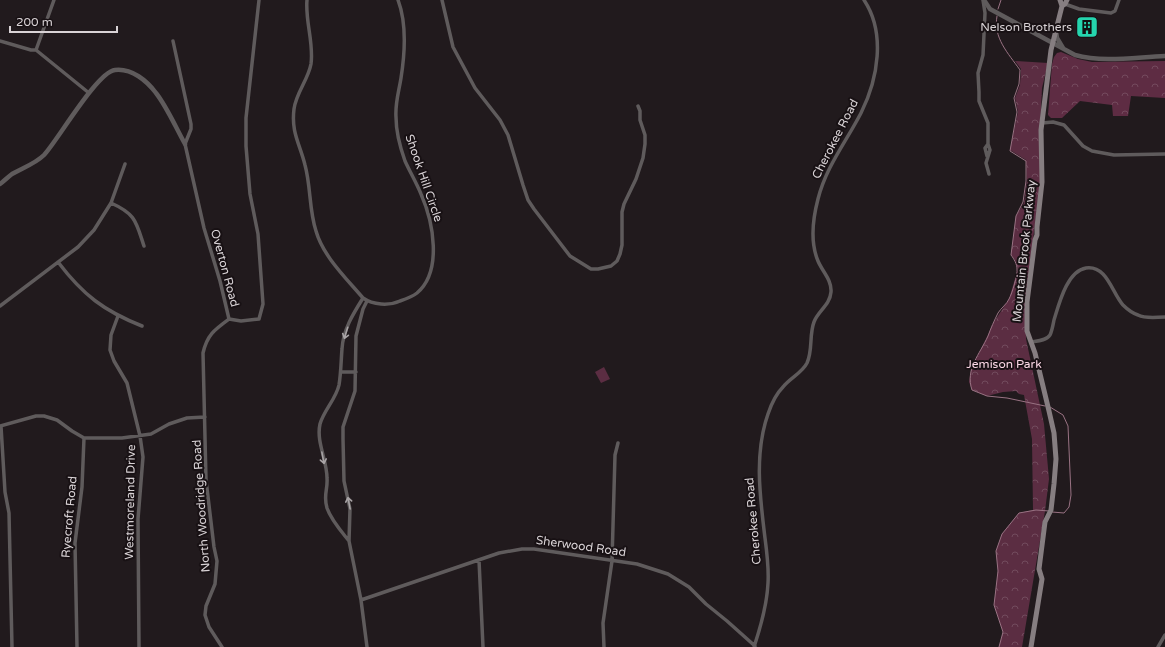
<svg xmlns="http://www.w3.org/2000/svg" width="1165" height="647" font-family="'Varela Round',sans-serif">
<style>
.forest{fill:url(#forest-crowns)}
.park{fill:url(#park-crowns)}
.garden{fill:#5b2d42}
.lines{fill:none;stroke-linecap:round;stroke-linejoin:round}
.stream{stroke:#997283;stroke-width:1}
.minor{stroke:#5f5b5c;stroke-width:3.5}
.tertiary{stroke:#5f5b5c;stroke-width:4.5}
.secondary{stroke:#867e81;stroke-width:5}
.oneway{stroke:#a8a3a5}
.labels{text-anchor:middle;stroke-width:4;stroke-linejoin:round;paint-order:stroke}
.poi-label{font-size:12px;fill:#d9d3d6;stroke:#181114;text-anchor:end}
.street-label{font-size:12px;fill:#d9d3d6;stroke:#181114}
.park-label{font-size:12px;fill:#fcd8e6;stroke:#181114}
</style>
<defs>
<pattern id="forest-crowns" width="20" height="18" patternUnits="userSpaceOnUse"><rect width="20" height="18" fill="#5e2c43"/><path d="M2 6a3 3 0 1 1 6 0M12 15a3 3 0 1 1 6 0" fill="none" stroke="#744a5d"/></pattern>
<pattern id="park-crowns" width="20" height="18" patternUnits="userSpaceOnUse"><rect width="20" height="18" fill="#5b2d42"/><path d="M2 6a3 3 0 1 1 6 0M12 15a3 3 0 1 1 6 0" fill="none" stroke="#724b5d"/></pattern>
</defs>
<rect width="100%" height="100%" fill="#211a1d"/>
<path class="forest" d="M1061 52 1078 59 1092 62 1165 61V98L1131 96 1128 116H1113L1112 105 1080 101 1062 118H1051L1048 115 1052 64 1054 57 1057 53Z"/>
<path class="park" d="M1015 61 1048 63 1042 88 1040 131V185L1025 302 1026 339 1044 424 1049 479 1045 511 1022 647H999L1003 632 994 605 998 571 996 551 1002 534 1019 513 1033 510 1032 439 1024 395 1019 394 1016 391 1003 392 987 396 972 390 969 382 971 369 988 335 992 325 1009 299 1018 269 1015 260 1011 255 1016 216 1024 203 1027 181 1026 160 1010 150 1018 112 1015 98 1020 85 1021 69Z"/>
<path class="garden" d="M604 367 610 379 601 383 595 372Z"/>
<g class="lines">
<path class="stream" d="M998 9 1001 0
M997 16C993 38 1008 53 1020 70L1019 84 1014 98 1017 112 1010 151 1026 161V181L1023 202 1016 216 1011 255C1014 259 1017 264 1017 269 1018 274 1012 294 1009 299 1007 304 1001 308 998 313 994 321 991 328 988 336 980 354 965 369 972 390L987 396 1007 398 1045 406
M1050 407 1063 415 1068 426 1071 495 1069 507 1064 513 1052 512
M999 647 1003 632 994 605 998 571 996 551 1002 534 1019 513 1036 510 1049 511"/>
<path class="minor" d="M307 0C305 21 314 43 311 64 308 80 296 93 294 109 291 133 300 144 305 165 311 187 309 210 316 231 323 256 346 278 363 298 373 305 389 306 400 301 406 299 412 297 417 293 443 271 433 221 421 194 416 182 410 172 405 161 400 147 396 132 396 117 395 103 399 91 401 78 405 53 407 24 398 0
M442 0 453 47 475 88 500 120 508 135 523 185 528 200 534 209 570 256 591 269H598L611 266 617 261 620 254 622 245V212L624 204 636 179 643 158 645 144V135L640 120V111L638 106
M983 0 985 13 983 55 978 73 979 92V101L988 123V144L990 150 986 163 989 174
M1065 4 1079 9 1111 13 1115 11 1119 0
M0 41 31 50H36L89 93
M173 41 191 124V129L185 144 204 228 220 281 229 319
M36 50 54 0
M1042 123 1053 122 1064 125 1083 146 1092 151 1114 155 1165 154
M987 156 985 148 988 144
M111 203C136 214 136 222 144 246
M58 262C83 295 104 311 142 326
M0 306 78 247 94 230 111 203 125 164
M118 316 111 335 110 350 114 361 127 383 140 436 143 457 138 519 139 647
M229 319 241 321 259 319 263 304 258 234 250 194 246 146V118L259 0
M1031 342C1037 341 1046 341 1050 335 1052 331 1053 325 1054 320 1059 304 1067 271 1086 268 1107 265 1112 293 1123 305 1127 309 1132 313 1138 315 1146 319 1156 317 1165 317
M341 372H356
M0 426 36 416H44L57 420 72 431 84 438H122L151 434 169 424 187 418 205 417
M1 426 5 492 9 513 12 647
M349 541C341 531 331 520 327 508 323 495 328 490 327 478 327 460 316 442 320 424 324 410 336 399 339 385 341 373 341 361 342 349 343 330 353 314 363 298
M479 560 483 647
M361 600 499 553 522 549H534L637 564 668 574 689 587 706 604 727 621 755 646
M77 647 75 543 82 487 84 438
M222 647 209 627 205 615 206 606 215 584 217 561 214 547 206 480 203 353C207 335 214 330 229 319
M367 647 361 600 349 541 350 509 344 481 343 439V427L355 391 356 336 363 309 367 301
M604 647 603 623 612 561 615 455 618 443
M754 647C761 626 767 605 768 583 769 568 767 553 765 538 760 497 754 454 768 414 771 405 776 394 783 387 790 378 802 373 807 363 813 350 809 335 814 322 818 311 830 305 831 292 832 280 822 271 818 261 810 242 813 218 818 199 826 167 846 142 861 113 878 79 886 33 864 0
M1158 647 1165 635"/>
<path class="tertiary" d="M984 0 990 9 1075 55C1104 63 1136 57 1165 56
M1056 31 1057 38 1063 48
M0 184C4 181 8 177 12 174 22 168 35 164 44 155 58 140 97 72 115 70 132 68 147 81 156 93 167 107 176 128 185 144"/>
<path class="secondary" d="M1062 6 1065 4 1067 0
M1031 647 1042 579 1039 569 1045 522 1051 510 1054 484 1056 459 1054 433 1049 411 1035 353 1027 331V302L1035 240 1037 235V227L1042 182 1041 130 1051 50 1062 6 1060 0"/>
</g>
<defs><path id="oneway-shaft" d="M-6 0H5M1.5-3L5.5 0L1.5 3" fill="none" stroke-width="1.6" stroke-linecap="round" stroke-linejoin="round"/></defs>
<g class="oneway">
<use href="#oneway-shaft" transform="translate(346 333) rotate(107)"/>
<use href="#oneway-shaft" transform="translate(323 458) rotate(79)"/>
<use href="#oneway-shaft" transform="translate(349 503) rotate(-101)"/>
</g>
<defs>
<g id="building-square" transform="scale(1.15)"><rect x="-9" y="-9" width="18" height="18" rx="4" fill="#25d5ae" stroke="#181114"/><path d="M-4-6H4V6H1V3H-1V6H-4ZM-2.5-4.3h1.7v1.8h-1.7ZM.8-4.3h1.7v1.8H.8ZM-2.5-1h1.7V.8h-1.7ZM.8-1h1.7V.8H.8Z" fill="#111"/></g>
</defs>
<g fill-rule="evenodd">
<use href="#building-square" x="1087" y="27"/>
</g>
<g class="labels">
<g class="poi-label">
<text x="1072" y="31">Nelson Brothers</text>
</g>
<g class="street-label">
<text transform="translate(835 139) rotate(-63)" y="4">Cherokee Road</text>
<text transform="translate(424 178) rotate(71)" y="4">Shook Hill Circle</text>
<text transform="translate(1024 251) rotate(-84)" y="4">Mountain Brook Parkway</text>
<text transform="translate(225 268) rotate(75)" y="4">Overton Road</text>
<text transform="translate(130 502) rotate(-89)" y="4">Westmoreland Drive</text>
<text transform="translate(201 506) rotate(-94)" y="4">North Woodridge Road</text>
<text transform="translate(69 517) rotate(-85)" y="4">Ryecroft Road</text>
<text transform="translate(753 521) rotate(-95)" y="4">Cherokee Road</text>
<text transform="translate(581 546) rotate(8)" y="4">Sherwood Road</text>
</g>
<g class="park-label">
<text x="1004" y="368">Jemison Park</text>
</g>
</g>
<path d="M10 26v6h107v-6" fill="none" stroke="#d9d3d6" stroke-width="2"/>
<text x="16" y="26" font-size="12" fill="#d9d3d6" stroke="#181114" stroke-width="3" paint-order="stroke">200 m</text>
</svg>
